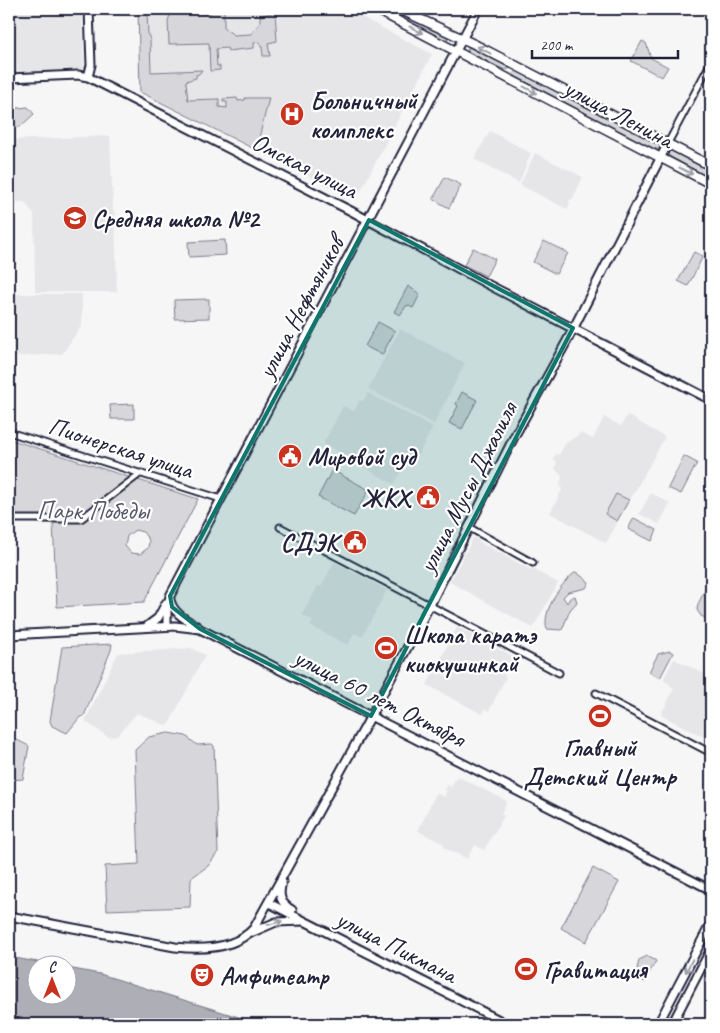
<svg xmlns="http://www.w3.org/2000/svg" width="720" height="1033" font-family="Caveat,sans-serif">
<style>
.built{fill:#e6e6e9}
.green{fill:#d7d7db;stroke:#7c7c8b;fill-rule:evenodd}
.water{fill:#aeaeb7;stroke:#767685}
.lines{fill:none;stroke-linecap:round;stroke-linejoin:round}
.street-casing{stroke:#22223b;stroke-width:9}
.secondary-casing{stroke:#22223b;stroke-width:11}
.primary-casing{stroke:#22223b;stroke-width:11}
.street{stroke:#fff;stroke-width:5}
.secondary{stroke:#fff;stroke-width:7}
.primary{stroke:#fff;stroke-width:8}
.oneway{stroke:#9c9ca7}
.marked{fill:#0f766e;fill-opacity:0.2;stroke:#0f766e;stroke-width:4;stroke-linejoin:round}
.labels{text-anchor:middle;stroke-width:4.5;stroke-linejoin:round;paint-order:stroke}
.poi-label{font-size:25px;font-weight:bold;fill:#22223b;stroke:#fff;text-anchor:start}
.street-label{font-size:25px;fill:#22223b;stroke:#fff}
.park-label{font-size:25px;fill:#58586b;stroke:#fff}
</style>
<rect width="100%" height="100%" fill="#f6f6f7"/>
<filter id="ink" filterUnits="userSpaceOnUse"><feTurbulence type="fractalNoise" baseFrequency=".02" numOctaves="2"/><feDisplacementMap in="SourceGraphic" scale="10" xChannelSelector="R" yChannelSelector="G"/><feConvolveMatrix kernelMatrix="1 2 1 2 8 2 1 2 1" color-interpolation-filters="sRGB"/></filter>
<g filter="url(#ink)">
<path class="built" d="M9 9H82L84 68 78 71 9 74Z
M138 9H346L432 54 356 200 140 92Z
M490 131 531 153 519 183 474 159Z
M110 136 113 209 115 214 117 292H35L34 213 24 202H9V140Z
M535 153 583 177 573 198 569 201 570 204 567 209 520 185Z
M9 294H82V325L62 354 9 357Z
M400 329 465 363 434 424 368 389Z
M368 393 433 427 417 457 411 454 394 484 352 461 353 459 324 444V442L343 406 354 411 360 400 363 401Z
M627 415 665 437 606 543 550 513 562 490 560 485 562 477 555 468 557 462 553 459 556 454 559 455 565 444 581 433 593 439 604 417 621 426Z
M651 493 670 503 659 524 639 514Z
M473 538 478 539 479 542 531 570 533 569 558 583 533 628 450 582Z
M334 562 387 590 362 637 354 633 348 645 310 626 313 621 302 615 318 586 321 587Z
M457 627 514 657 504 676 506 677 489 711 485 709 482 714 427 685Z
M191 648 205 655 168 726 137 713 117 736 108 737 85 721 118 653Z
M674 659 711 677V741L661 715 674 688 670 686V684L663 680Z
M457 776 507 801 501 814 504 816 484 850 475 845 467 859 443 847 444 844 418 831 436 793 444 797 447 791 445 790 448 785 451 787Z"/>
<path class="green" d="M138 9H147L148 35 150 39 151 72 202 70 199 74 196 75V78L186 81 188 100 219 99V107L227 108V102H223V99L237 98 238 101 245 100V98H269L256 150 140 92Z
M384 9H394L448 36V39L445 40Z
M203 10V14H210L211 10H224V28L234 35 251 34 260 23V16L275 12 277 41 268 43 270 56H263L262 47H261L260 42 254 43V48L228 51 227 48 216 49 217 66H220V70L210 71 209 43 169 44 168 21 170 15 176 13Z
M642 41 646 43 651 58 668 67 662 77 631 61Z
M469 47 508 65 509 69 505 70 470 53 467 51Z
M516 70 657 142 660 146 659 149H653L515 76 513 73Z
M28 107 34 114 20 127H9V109Z
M672 150 711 171V179L669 156 668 152Z
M445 177 461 185 449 208 433 199Z
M225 240 226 255 189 257 188 242Z
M544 241 568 253 556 274 533 262Z
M473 248 495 259 486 276 464 265Z
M694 252 703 256 688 286 678 281Z
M408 286 420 294 413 308 407 305 400 315 394 312Z
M209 299V318L175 319 174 300Z
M378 322 395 331 382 355 365 346Z
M462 392 477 400 462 429 449 423 458 406 456 404Z
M134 404V419H111L110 405Z
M9 439 198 499 144 602 57 607 53 523 9 522ZM135 530 143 532 149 540 148 548 140 554 131 553 125 546 127 536Z
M684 456 697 463 681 494 668 488Z
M332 470 369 490 354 516 318 497Z
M616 494 629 500 617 521 605 514Z
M634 518 657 530 652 541 628 529Z
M576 572 589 582 586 588 568 592 563 597 567 603 570 598 575 596 577 602 570 610 562 630 547 629C541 612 562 581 576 572Z
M711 578V621L701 616 697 610 698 604Z
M112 644 111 650 84 716 80 717 67 733 52 726 50 721 62 647Z
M670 651 673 653 660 678 649 672 658 654Z
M168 733 186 736 197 745 212 744 214 746 218 852 208 866 191 878 190 907 107 910 105 866 139 864 135 750 149 737Z
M9 736 29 746 23 779 9 780Z
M593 868 619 882 586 942 561 928Z
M647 956 656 961 644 982 637 969 639 960Z"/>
<path class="water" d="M9 957 55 965 38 966V996H68V968L100 974 261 1024H9Z"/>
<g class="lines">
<g class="street-casing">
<path id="street" d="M668 143 711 62
M9 432 221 499
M9 519H81L141 473
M280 527 559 673
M468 527 533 563
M596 693 711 753"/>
</g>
<g class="secondary-casing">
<path id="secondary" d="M88 77 91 65 89 9
M9 78 78 75 88 77 351 211 487 284 711 400
M170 599C172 613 187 620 198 627
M167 626V609L170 596 478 9
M146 627 158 618 166 603
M9 635 175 626 200 629 711 890
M282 882C278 895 280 903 292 910
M269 903 507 1024
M9 916 175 947C201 950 235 949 254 928L366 725 430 605 515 435 568 339 668 143
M253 932 276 922 303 921
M658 1024 711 923
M672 1024 711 949"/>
</g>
<g class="primary-casing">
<path id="primary" d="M375 9 711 184
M399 9 474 44 711 166"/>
</g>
<use href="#street" class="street"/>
<use href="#secondary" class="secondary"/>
<use href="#primary" class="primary"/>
</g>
<defs><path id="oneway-shaft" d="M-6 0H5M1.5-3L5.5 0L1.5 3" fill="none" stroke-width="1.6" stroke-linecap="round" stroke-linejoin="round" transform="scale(1.25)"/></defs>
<g class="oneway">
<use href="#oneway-shaft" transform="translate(416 30) rotate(28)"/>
<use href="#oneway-shaft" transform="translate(484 50) rotate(-152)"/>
<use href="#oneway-shaft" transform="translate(530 90) rotate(28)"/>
<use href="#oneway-shaft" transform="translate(686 171) rotate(27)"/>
<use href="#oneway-shaft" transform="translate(275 923) rotate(-15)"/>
<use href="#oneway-shaft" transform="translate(689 966) rotate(117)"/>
</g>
</g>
<path class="marked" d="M369 220 573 328 371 716 200 629 172 607 170 596Z"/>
<defs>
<g id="hospital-disc" transform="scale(1.25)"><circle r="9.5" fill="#c8321e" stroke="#fff"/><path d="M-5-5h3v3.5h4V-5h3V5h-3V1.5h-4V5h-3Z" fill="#fff"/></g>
<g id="school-disc" transform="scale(1.25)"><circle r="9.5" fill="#c8321e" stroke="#fff"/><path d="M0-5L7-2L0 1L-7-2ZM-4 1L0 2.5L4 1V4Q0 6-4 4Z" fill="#fff"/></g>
<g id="civic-disc" transform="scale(1.25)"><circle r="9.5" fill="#c8321e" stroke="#fff"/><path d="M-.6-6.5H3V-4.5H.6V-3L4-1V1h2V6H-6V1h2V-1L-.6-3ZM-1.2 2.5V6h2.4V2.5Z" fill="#fff"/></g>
<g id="stadium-disc" transform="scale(1.25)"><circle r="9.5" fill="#c8321e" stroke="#fff"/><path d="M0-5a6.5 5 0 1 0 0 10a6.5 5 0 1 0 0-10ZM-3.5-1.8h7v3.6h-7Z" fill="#fff"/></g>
<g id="theatre-disc" transform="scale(1.25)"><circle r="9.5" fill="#c8321e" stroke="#fff"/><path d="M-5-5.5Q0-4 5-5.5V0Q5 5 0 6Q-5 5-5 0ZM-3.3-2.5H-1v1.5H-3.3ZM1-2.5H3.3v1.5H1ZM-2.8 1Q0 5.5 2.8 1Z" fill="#fff"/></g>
</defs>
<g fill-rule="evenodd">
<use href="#hospital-disc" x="292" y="114"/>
<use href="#school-disc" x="75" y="218"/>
<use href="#civic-disc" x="290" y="456"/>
<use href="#civic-disc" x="428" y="497"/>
<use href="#civic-disc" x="355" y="542"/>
<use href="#stadium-disc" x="386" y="648"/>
<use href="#stadium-disc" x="600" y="716"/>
<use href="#stadium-disc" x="526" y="969"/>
<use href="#theatre-disc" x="202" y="975"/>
</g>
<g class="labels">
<g class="poi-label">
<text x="310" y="109">Больничный<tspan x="310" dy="29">комплекс</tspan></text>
<text x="92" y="227">Средняя школа №2</text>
<text x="308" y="465">Мировой суд</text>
<text x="410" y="506" text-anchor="end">ЖКХ</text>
<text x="338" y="551" text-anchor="end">СДЭК</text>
<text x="404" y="643">Школа каратэ<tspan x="404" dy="29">киокушинкай</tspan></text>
<text x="600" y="756" text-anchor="middle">Главный<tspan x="600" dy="29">Детский Центр</tspan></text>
<text x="544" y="978">Гравитация</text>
<text x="220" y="984">Амфитеатр</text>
</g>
<g class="street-label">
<text transform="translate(619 113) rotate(28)" y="9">улица Ленина</text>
<text transform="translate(305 165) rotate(27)" y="9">Омская улица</text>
<text transform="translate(300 307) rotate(-62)" y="9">улица Нефтяников</text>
<text transform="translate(121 447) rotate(18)" y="9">Пионерская улица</text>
<text transform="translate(467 487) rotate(-63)" y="9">улица Мусы Джалиля</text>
<text transform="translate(380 697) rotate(27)" y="9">улица 60 лет Октября</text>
<text transform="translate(397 946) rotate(27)" y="9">улица Пикмана</text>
</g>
<g class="park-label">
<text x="93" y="519">Парк Победы</text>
</g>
</g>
<rect width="720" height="1033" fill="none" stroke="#fff" stroke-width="30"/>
<rect x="15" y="15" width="690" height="1003" fill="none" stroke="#22223b" stroke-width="2" filter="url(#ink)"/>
<g transform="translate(52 980)"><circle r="24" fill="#ffffff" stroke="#a7a7b1"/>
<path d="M0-4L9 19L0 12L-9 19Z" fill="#c8321e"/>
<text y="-8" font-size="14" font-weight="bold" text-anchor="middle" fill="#22223b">С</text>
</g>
<path d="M532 50v8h146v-8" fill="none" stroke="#22223b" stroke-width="2.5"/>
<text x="540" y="50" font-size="15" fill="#22223b" stroke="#ffffff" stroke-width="4" paint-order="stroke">200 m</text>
</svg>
